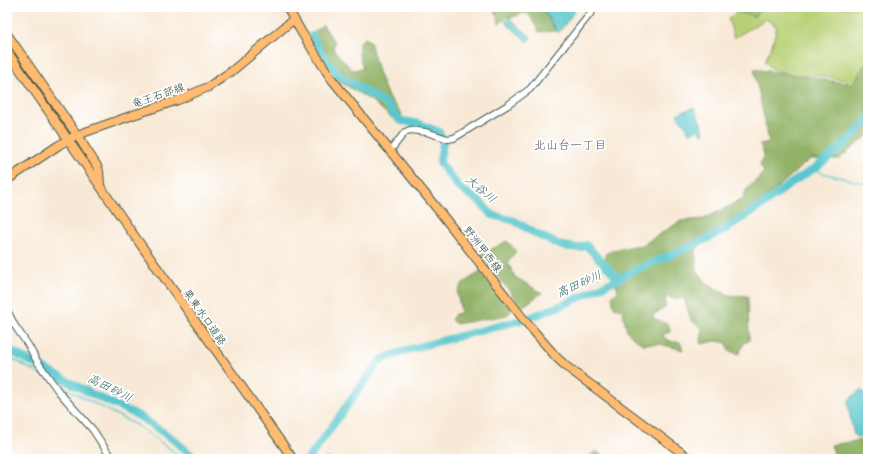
<svg xmlns="http://www.w3.org/2000/svg" width="875" height="466" font-family="Pangolin,'Klee One',sans-serif">
<style>
.green{fill:#b8d075;stroke:#6c8654}
.forest{fill:#92b266;stroke:#58784d}
.water{fill:#5ac7ce;stroke:#3c8281}
.lines{fill:none;stroke-linecap:round;stroke-linejoin:round}
.stream{stroke:#5ac7ce;stroke-width:1.5}
.river{stroke:#5ac7ce;stroke-width:8}
.tertiary-casing{stroke:#40574c;stroke-width:8}
.primary-casing{stroke:#40574c;stroke-width:10}
.trunk-casing{stroke:#40574c;stroke-width:10}
.tertiary{stroke:#fff;stroke-width:6}
.primary{stroke:#ffbb71;stroke-width:8}
.trunk{stroke:#ffbb71;stroke-width:8}
.labels{text-anchor:middle;stroke-width:3.5;stroke-linejoin:round;paint-order:stroke}
.street-label{font-size:11px;fill:#1f3d34;stroke:#fff}
.neighbourhood-label{font-size:12px;fill:#5c5a66;stroke:#fff}
.water-label{font-size:12px;font-style:italic;fill:#316662;stroke:#fff}
</style>
<rect width="100%" height="100%" fill="#fff"/>
<filter id="ink" filterUnits="userSpaceOnUse"><feTurbulence type="fractalNoise" baseFrequency=".025" numOctaves="2"/><feDisplacementMap in="SourceGraphic" scale="8" xChannelSelector="R" yChannelSelector="G"/><feConvolveMatrix kernelMatrix="1 2 1 2 8 2 1 2 1" color-interpolation-filters="sRGB"/></filter>
<filter id="wash" filterUnits="userSpaceOnUse"><feTurbulence type="fractalNoise" baseFrequency=".012" numOctaves="4" result="noise"/><feDisplacementMap in="SourceGraphic" scale="16" xChannelSelector="R" yChannelSelector="G"/><feGaussianBlur stdDeviation="0.9" result="paint"/><feColorMatrix in="noise" values="0 0 0 0 0 0 0 0 0 0 0 0 0 0 0 0 0 1.4 0 .05"/><feComposite in="paint" operator="in"/></filter>
<g filter="url(#wash)">
<rect width="100%" height="100%" fill="#f8e9d6"/>
<path class="green" d="M749 7H868V60L864 71 855 82 822 76 791 75 772 69 765 61 772 45 777 27 766 19 734 38 728 18Z"/>
<path class="forest" d="M491 7H541L556 31 539 32 529 14C518 11 517 19 507 17L499 24 498 17Z
M725 7H762L754 17Z
M323 25 335 43 333 49 352 70 363 69 359 55V43L364 38 370 41 378 72 388 97 402 114 398 123 372 101 337 80 308 37Z
M868 59V135L839 159H810L777 188 740 218 699 246 695 251 697 270 707 284 728 295 748 296 749 341 744 343 739 354 729 351 727 343 716 341 701 344 702 328 691 320 684 298 674 299 666 296 665 308 654 314 653 318 668 324 671 332 663 334 664 338 673 342H680L683 350 660 344H643L633 338 627 331 622 309 614 307 612 296 618 292 616 284 606 268 605 254 617 249 642 245 681 221 704 219 743 199 746 190 764 172 760 165 764 155 760 144 769 142 754 69 853 84Z
M507 241 516 251 508 263 515 277 542 293 522 307 481 255Z
M480 272 512 310 507 315 456 324 451 320 455 314 461 313 457 293 462 284Z
M868 439V459H836L831 445Z
M596 451 607 458 608 459H587Z"/>
<path class="water" d="M542 7H577L569 19 558 33Z
M509 18 531 37 528 42 505 22Z
M694 107 704 131 703 135 697 129 690 134 687 130 688 129 680 119 677 114Z
M861 390 868 395V436L856 437 854 435 850 417 848 401 859 391Z"/>
<g class="lines">
<path class="stream" d="M815 168 822 173 868 184
M7 356 45 377
M55 383 138 426 184 459
M324 459 325 458 330 459"/>
<path class="river" d="M312 36 321 53 328 63 337 73 342 77 383 102 388 106 396 117 402 121 420 124 439 132 443 142 440 160 441 164 459 188 479 201 489 212 492 215 515 221 536 234 562 246 579 248 586 245 619 279
M7 349 90 393 139 416 173 439 196 459
M308 459 315 450 380 360 410 349 529 318 570 302 638 269 689 247 721 232 765 203 793 182 815 168 844 145 868 120"/>
</g>
</g>
<g filter="url(#ink)">
<g class="lines">
<g class="tertiary-casing">
<path id="tertiary" d="M390 151 405 132 410 130 426 132 448 139 454 138 508 105 530 89 594 9 595 7
M7 310 15 326 28 345 37 361 59 392 93 430 112 459"/>
</g>
<g class="primary-casing">
<path id="primary" d="M287 7 302 33 330 77 443 216 525 321 557 358 567 367 690 459
M7 180 59 145 77 135 136 114 178 100 208 87 232 71 294 19"/>
</g>
<g class="trunk-casing">
<path id="trunk" d="M7 34 77 135 97 166 99 171 100 185
M7 51 131 231 293 459"/>
</g>
<use href="#tertiary" class="tertiary"/>
<use href="#primary" class="primary"/>
<use href="#trunk" class="trunk"/>
</g>
</g>
<g class="labels">
<g class="street-label">
<text transform="translate(158 95) rotate(-19)" y="4">竜王石部線</text>
<text transform="translate(483 249) rotate(52)" y="4">野洲甲西線</text>
<text transform="translate(205 317) rotate(55)" y="4">栗東水口道路</text>
</g>
<g class="neighbourhood-label">
<text x="570" y="149">北山台一丁目</text>
</g>
<g class="water-label">
<text transform="translate(481 189) rotate(40)" y="4">大谷川</text>
<text transform="translate(579 284) rotate(-24)" y="4">高田砂川</text>
<text transform="translate(110 388) rotate(27)" y="4">高田砂川</text>
</g>
</g>
<rect width="875" height="466" fill="none" stroke="#fff" stroke-width="24"/>
</svg>
